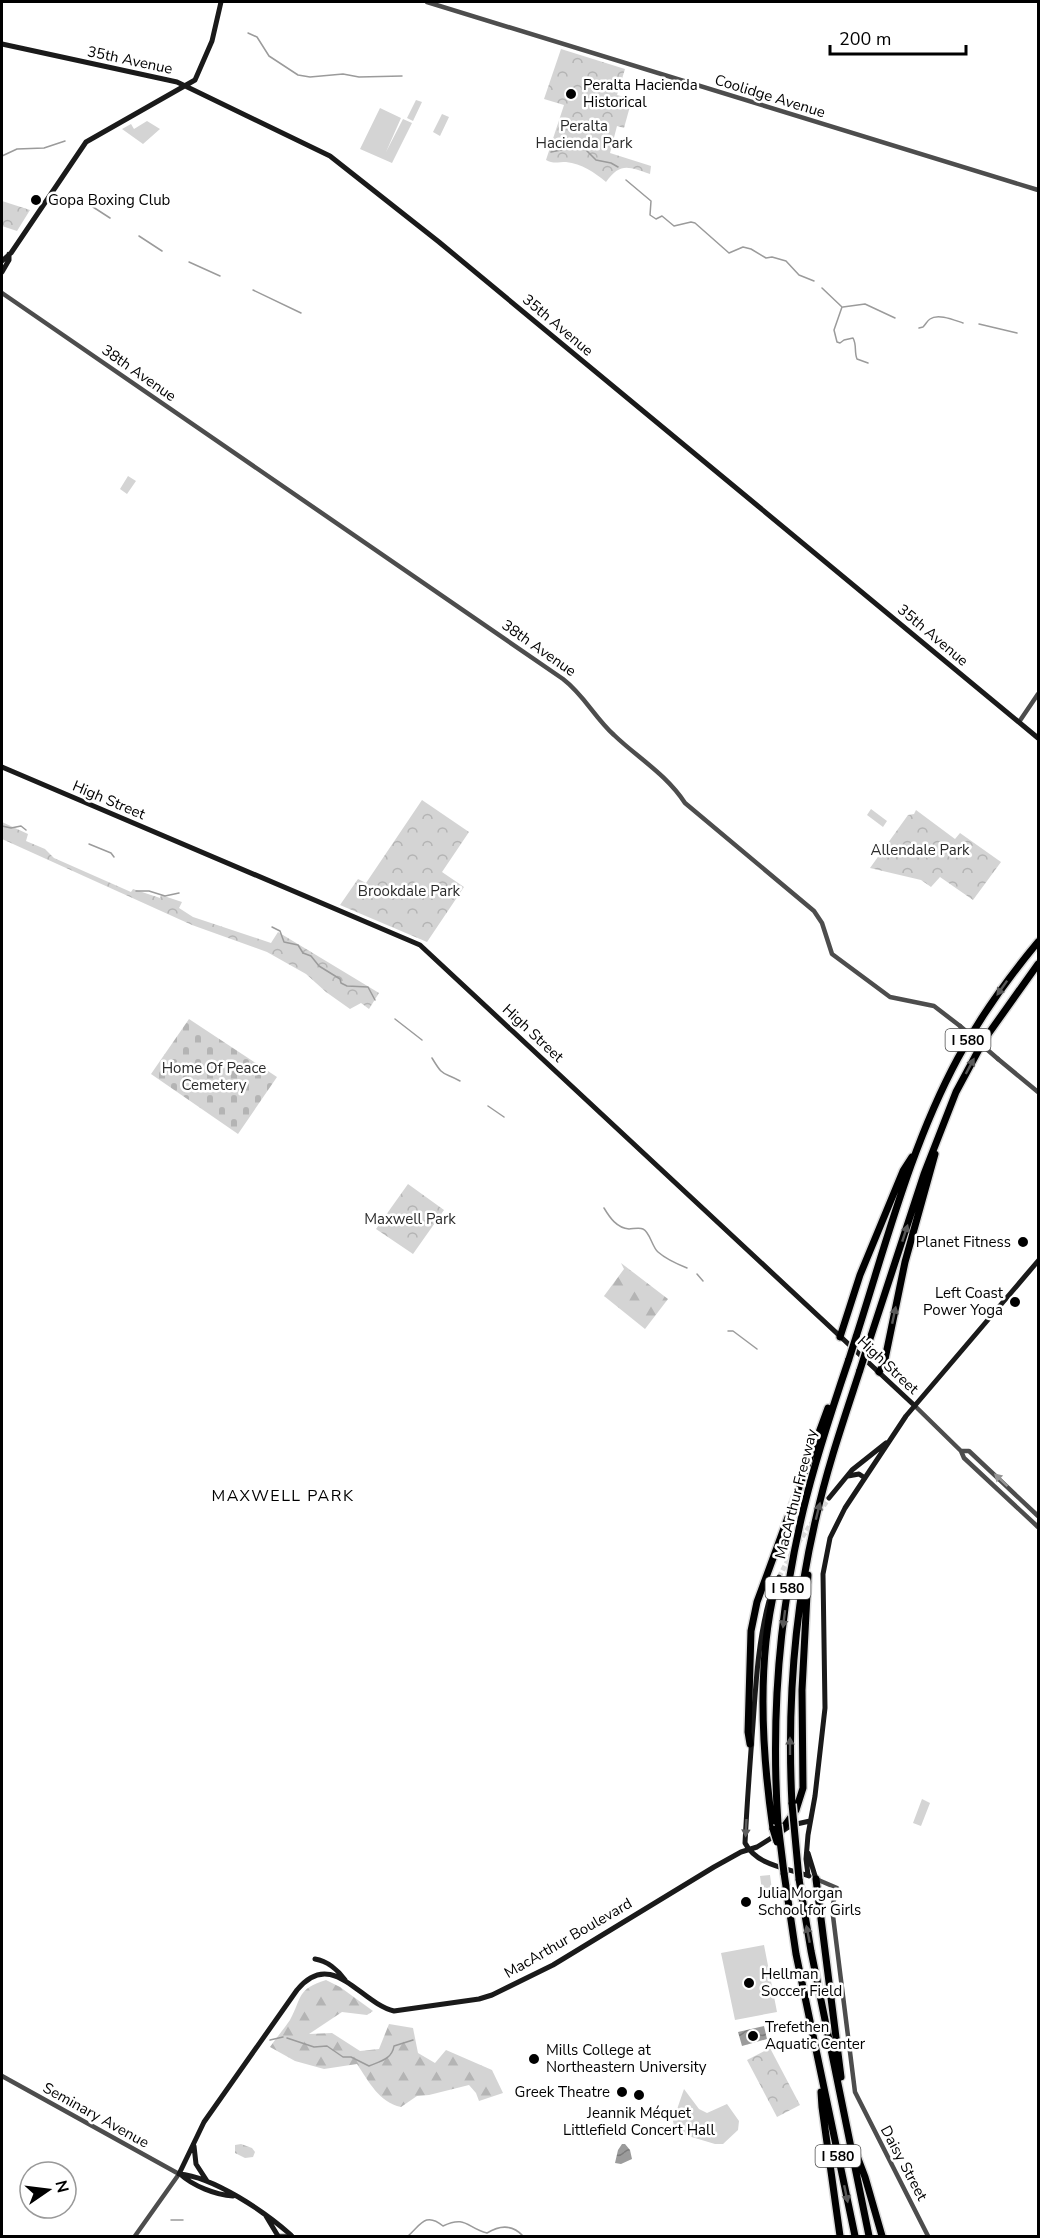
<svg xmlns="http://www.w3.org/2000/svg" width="1040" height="2238" font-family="'Nunito Sans',sans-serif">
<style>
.green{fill:#d4d4d4}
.forest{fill:url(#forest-firs)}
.cemetery{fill:url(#cemetery-stones)}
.park{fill:url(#park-crowns)}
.water{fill:url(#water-waves)}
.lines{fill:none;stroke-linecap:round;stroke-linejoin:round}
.stream{stroke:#9b9b9b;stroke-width:1.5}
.secondary-tunnel{stroke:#d9d9d9;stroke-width:5;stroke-dasharray:5 2.5;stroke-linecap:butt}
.motorway-casing{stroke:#dbdbdb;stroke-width:10}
.tertiary{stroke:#4d4d4d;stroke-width:4.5}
.secondary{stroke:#1a1a1a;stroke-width:5}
.motorway{stroke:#000;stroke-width:7}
.motorway-bridge-casing{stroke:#dbdbdb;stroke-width:10;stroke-linecap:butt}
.tertiary-bridge{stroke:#4d4d4d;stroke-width:4.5}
.motorway-bridge{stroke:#000;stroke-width:7}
.oneway{fill:#595959}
.oneway2{fill:#949494}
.oneway3{fill:#5f5f5f}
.poi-dot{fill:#000;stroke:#fff;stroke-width:2}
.labels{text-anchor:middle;stroke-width:5;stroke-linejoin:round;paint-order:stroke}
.shield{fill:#fff;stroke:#4c4c4c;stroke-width:1.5}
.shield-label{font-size:14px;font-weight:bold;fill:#000}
.street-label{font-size:15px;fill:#000;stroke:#fff}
.poi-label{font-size:15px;fill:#000;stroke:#fff;text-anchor:start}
.park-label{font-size:15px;fill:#2b2b2b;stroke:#fff}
.neighbourhood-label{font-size:16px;letter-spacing:1.5px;fill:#000;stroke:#fff}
</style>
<defs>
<pattern id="forest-firs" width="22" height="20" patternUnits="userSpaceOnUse" patternTransform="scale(1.5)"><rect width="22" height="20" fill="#d4d4d4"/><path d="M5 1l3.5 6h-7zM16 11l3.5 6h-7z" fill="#b4b4b4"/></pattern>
<pattern id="cemetery-stones" width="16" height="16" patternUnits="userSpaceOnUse" patternTransform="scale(1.5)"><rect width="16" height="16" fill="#d4d4d4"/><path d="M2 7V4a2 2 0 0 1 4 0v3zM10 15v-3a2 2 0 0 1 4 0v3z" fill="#b4b4b4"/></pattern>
<pattern id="park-crowns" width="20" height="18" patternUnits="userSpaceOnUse" patternTransform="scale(1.5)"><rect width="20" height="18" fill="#d4d4d4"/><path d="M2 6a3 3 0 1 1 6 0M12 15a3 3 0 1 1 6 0" fill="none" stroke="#b4b4b4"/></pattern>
<pattern id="water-waves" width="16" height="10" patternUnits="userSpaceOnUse" patternTransform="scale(1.5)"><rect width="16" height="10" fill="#9b9b9b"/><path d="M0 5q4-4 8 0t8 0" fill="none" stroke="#7c7c7c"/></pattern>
</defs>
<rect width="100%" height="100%" fill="#fff"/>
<path class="green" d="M416 100 422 102 413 121 407 118Z
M380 108 401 118 386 152 403 119 412 123 392 163 360 149Z
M442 114 449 117 440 136 433 132Z
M147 121 160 129 143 144 122 129 131 124 134 129Z
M128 476 136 481 127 494 120 489Z
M871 809 887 821 883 827 867 815Z
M922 1799 930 1803 921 1826 913 1823Z
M770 1875 772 1890 762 1891 760 1876Z
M764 1945 777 2012 735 2020 721 1953Z
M684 2089 699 2109 707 2113 727 2104 739 2121 738 2130 723 2144H715L675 2132 673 2121Z"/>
<path class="forest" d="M621 1263 668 1299 645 1329 604 1296 624 1269Z
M326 1980 340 1987 373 2011 367 2015 342 2012 309 2034 332 2033 360 2051 379 2049 389 2024 413 2028 418 2053 435 2063 446 2050 492 2070 503 2093 479 2101 476 2093 469 2085 429 2095 417 2096 401 2107C379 2102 369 2082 357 2064L324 2069 295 2061 270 2047C276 2038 284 2029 290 2020 303 1996 296 1990 326 1980Z"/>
<path class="cemetery" d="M189 1019 277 1077 238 1134 151 1074Z
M241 2144 252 2148 255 2152 253 2157 245 2158 235 2153V2145Z"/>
<path class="park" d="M561 49 625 69 617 95 632 99 624 128 617 126 610 153 651 166 650 174C628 167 621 162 606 182 594 172 582 164 566 162 558 162 553 164 546 160L564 105 544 99Z
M2 201 30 210 17 231 2 226Z
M422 800 469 832 442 872 464 887 427 942 340 905 358 879 366 883Z
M916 810 955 839 960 833 1001 862 973 900 940 877 931 887 921 880 870 868 908 815 914 814Z
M2 822 28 834 26 841 45 849 54 858 131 892 133 889 160 898 161 895 182 902 179 908 193 917 271 943 278 932 379 993 369 1009 361 1003 350 1009 326 992 306 974 267 952 192 925 2 839Z
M408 1184 444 1210 413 1254 376 1229Z
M770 2048 800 2105 777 2117 747 2060Z"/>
<path class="water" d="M764 2026 767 2039 742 2046 738 2032Z
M622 2144H625L630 2150 632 2159 621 2164 615 2163 618 2150Z"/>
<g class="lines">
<path class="stream" d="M248 33 257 37 269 56 298 75 310 77 343 74 359 77 402 76
M551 152 576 147 586 150 596 160 611 163 618 167
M2 156 17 149 44 148 65 141
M626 180 651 201 650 215 656 219 662 216 674 226 691 222 695 223 729 253 743 247 751 249 766 258 772 257 786 261 799 275 814 281
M93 207 110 218
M139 236 162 251
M189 262 220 276
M822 288 842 307
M253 290 301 313
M842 307 834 330 837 342 840 343 844 340 853 338C857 345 854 352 857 359L868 363
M843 307 865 304 895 318
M979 324 1017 333
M919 328 923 327C926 324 927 321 930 319 938 313 954 320 963 323
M2 826 11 828 21 826 26 830
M89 844 111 853 114 857
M136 891H149L165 896 179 893
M272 927 280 931 284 942 298 945 303 953 311 956 319 966 340 979 341 983 347 986 368 987 375 1000
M395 1019 422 1040
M432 1058C444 1078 442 1071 460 1081
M488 1106 504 1117
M604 1208C610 1218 617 1228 629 1229 633 1229 639 1227 643 1229 650 1232 652 1247 658 1252 667 1260 677 1264 687 1268
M697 1274 703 1281
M728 1331H733L757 1349
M287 2038 314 2047 327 2046 343 2057H351L369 2066C381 2061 392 2059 394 2046L413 2040
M270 2040 283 2037
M171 2220H183
M408 2236C420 2226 425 2211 443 2226 466 2215 467 2228 487 2233 500 2225 512 2224 523 2236"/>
<path class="secondary-tunnel" d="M798 1543 829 1498
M779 1577 793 1551"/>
<g class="motorway-casing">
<path id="motorway" d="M840 1337 860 1275 903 1171 912 1157
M856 1337C886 1244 911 1145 958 1058 980 1017 1008 978 1038 942
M867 1348 924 1174 956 1092 984 1040 1038 964
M879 1372 884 1364 905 1262 935 1154
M750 1744 748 1732 751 1631 757 1602 828 1408
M792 1804C787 1708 794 1612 816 1518 827 1468 844 1419 860 1370
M778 1824C771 1720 779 1613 803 1511 815 1460 832 1409 849 1359
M773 1829C762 1753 757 1663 775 1588
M778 1835 796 1810 803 1788 802 1690 808 1575
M784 1873 796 1954 855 2236
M799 1879 811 1951 869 2236
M816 1879 841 2077
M821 2092 822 2107 840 2236
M857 2156 865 2177 882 2236"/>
</g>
<path class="tertiary" d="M427 2 1038 190
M2 293 563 679C584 695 595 718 614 735 638 758 666 774 685 803L814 911 822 923 832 954 890 997 934 1006 960 1026
M1019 722 1038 694
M998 1059 1038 1092
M915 1406 961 1451 964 1458 1038 1527
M961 1451H969L1038 1516
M816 1879 837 1888 832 1908 855 2092 928 2236
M2 2076 179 2174 135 2236
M278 2236H292"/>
<path class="secondary" d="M2 44 177 82 330 156 439 242 1038 738
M2 261 11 253 86 142 195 80 212 41 221 2
M2 272 9 260V254
M2 767 420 945 915 1406
M848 1476 859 1474 865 1478
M829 1498 852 1470 886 1443
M774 1590 779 1577
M769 1601C758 1642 756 1682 753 1724 750 1763 747 1803 745 1843 757 1866 787 1868 809 1876
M808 1853 816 1879
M808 1875 806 1859 808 1835 815 1796 825 1708 823 1574 830 1538 845 1508 906 1416 1038 1261
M315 1959C327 1961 338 1970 345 1980
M194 2146 196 2164 207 2181
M179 2174 204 2122 297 1990C332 1947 360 2003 394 2011L479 1999 492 1995 553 1965 714 1867 741 1852 757 1847 792 1825 810 1821
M179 2174C214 2177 265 2212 291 2235
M180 2174C193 2186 216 2195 233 2196
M266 2216 278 2236"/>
<use href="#motorway" class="motorway"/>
<g class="motorway-bridge-casing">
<path id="motorway-bridge" d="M849 1359 856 1337
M860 1370 867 1348
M792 1804 799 1879
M778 1824 784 1873
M773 1829 777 1842"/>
</g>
<path class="tertiary-bridge" d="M960 1026 998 1059"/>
<use href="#motorway-bridge" class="motorway-bridge"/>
</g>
<defs><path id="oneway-solid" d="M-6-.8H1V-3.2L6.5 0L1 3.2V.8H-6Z" transform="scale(1.5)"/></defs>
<g class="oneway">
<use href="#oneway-solid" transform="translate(1002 988) rotate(125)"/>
<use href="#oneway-solid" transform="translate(970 1066) rotate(-62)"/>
<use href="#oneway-solid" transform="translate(905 1233) rotate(-72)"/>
<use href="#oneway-solid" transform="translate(894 1315) rotate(-78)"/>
<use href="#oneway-solid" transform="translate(818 1511) rotate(-76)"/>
<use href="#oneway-solid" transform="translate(784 1619) rotate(97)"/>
<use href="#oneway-solid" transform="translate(790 1746) rotate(-90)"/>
<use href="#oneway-solid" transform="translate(808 1934) rotate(-101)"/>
<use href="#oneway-solid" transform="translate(846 2194) rotate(78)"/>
</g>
<use class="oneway2" href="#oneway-solid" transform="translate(1001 1480) rotate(-137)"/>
<use class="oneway3" href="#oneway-solid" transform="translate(746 1828) rotate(93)"/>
<g class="poi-dot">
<circle cx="571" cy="94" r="6"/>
<circle cx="36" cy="200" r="6"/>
<circle cx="1023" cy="1242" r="6"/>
<circle cx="1015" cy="1302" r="6"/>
<circle cx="746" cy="1902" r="6"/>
<circle cx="749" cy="1983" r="6"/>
<circle cx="753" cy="2036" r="6"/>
<circle cx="534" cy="2059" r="6"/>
<circle cx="622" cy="2092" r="6"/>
<circle cx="639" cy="2095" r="6"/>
</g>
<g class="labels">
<g class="shield">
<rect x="945.5" y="1029" width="45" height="22" rx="4.5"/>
<rect x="765.5" y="1577" width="45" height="22" rx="4.5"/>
<rect x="815.5" y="2145" width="45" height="22" rx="4.5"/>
</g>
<g class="shield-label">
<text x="968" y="1045">I 580</text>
<text x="788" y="1593">I 580</text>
<text x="838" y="2161">I 580</text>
</g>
<g class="street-label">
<text transform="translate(130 60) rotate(12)" y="5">35th Avenue</text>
<text transform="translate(770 96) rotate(17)" y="5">Coolidge Avenue</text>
<text transform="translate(558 325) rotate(40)" y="5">35th Avenue</text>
<text transform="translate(139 373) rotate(35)" y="5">38th Avenue</text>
<text transform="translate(933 635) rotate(40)" y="5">35th Avenue</text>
<text transform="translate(539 648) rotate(35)" y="5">38th Avenue</text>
<text transform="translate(109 800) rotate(23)" y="5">High Street</text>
<text transform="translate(533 1033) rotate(43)" y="5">High Street</text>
<text transform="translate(888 1365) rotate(43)" y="5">High Street</text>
<text transform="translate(796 1494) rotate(-76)" y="5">MacArthur Freeway</text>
<text transform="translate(568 1938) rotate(-30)" y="5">MacArthur Boulevard</text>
<text transform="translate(96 2115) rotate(29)" y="5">Seminary Avenue</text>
<text transform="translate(904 2163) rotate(62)" y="5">Daisy Street</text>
</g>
<g class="poi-label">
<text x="583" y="90">Peralta Hacienda<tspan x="583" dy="17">Historical</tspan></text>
<text x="48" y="205">Gopa Boxing Club</text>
<text x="1011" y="1247" text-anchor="end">Planet Fitness</text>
<text x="1003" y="1298" text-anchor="end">Left Coast<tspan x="1003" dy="17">Power Yoga</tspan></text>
<text x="758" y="1898">Julia Morgan<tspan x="758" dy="17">School for Girls</tspan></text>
<text x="761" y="1979">Hellman<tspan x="761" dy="17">Soccer Field</tspan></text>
<text x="765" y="2032">Trefethen<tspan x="765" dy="17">Aquatic Center</tspan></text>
<text x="546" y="2055">Mills College at<tspan x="546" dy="17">Northeastern University</tspan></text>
<text x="610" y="2097" text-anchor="end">Greek Theatre</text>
<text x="639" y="2118" text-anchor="middle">Jeannik Méquet<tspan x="639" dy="17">Littlefield Concert Hall</tspan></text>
</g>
<g class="park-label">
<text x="584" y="131">Peralta<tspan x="584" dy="17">Hacienda Park</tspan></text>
<text x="920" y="855">Allendale Park</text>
<text x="409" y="896">Brookdale Park</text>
<text x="214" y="1073">Home Of Peace<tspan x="214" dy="17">Cemetery</tspan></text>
<text x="410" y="1224">Maxwell Park</text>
</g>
<g class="neighbourhood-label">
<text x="283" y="1501">MAXWELL PARK</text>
</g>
</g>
<rect width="1040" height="2238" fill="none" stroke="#000000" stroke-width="6"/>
<g transform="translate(48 2190) rotate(76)"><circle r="28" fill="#ffffff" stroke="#999999" stroke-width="1.5"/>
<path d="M0-4.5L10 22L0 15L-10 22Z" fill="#000000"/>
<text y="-9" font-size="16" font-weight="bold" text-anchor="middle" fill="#000000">N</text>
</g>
<path d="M830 45v9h136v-9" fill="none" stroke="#000000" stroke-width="3"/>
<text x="839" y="45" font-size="18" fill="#000000" stroke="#ffffff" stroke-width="4.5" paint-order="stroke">200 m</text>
</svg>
